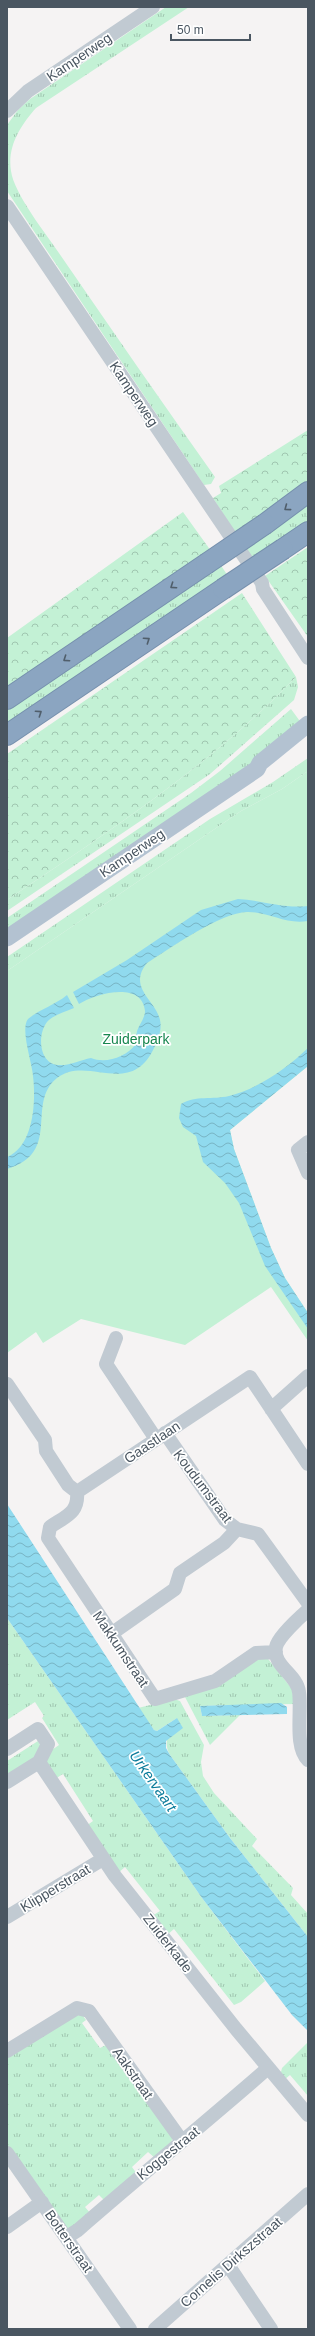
<svg xmlns="http://www.w3.org/2000/svg" width="315" height="2336" font-family="Helvetica,sans-serif">
<style>
.grass{fill:url(#grass-tufts)}
.forest{fill:url(#forest-crowns)}
.park{fill:#c3f1d5}
.water{fill:url(#water-waves)}
.lines{fill:none;stroke-linecap:round;stroke-linejoin:round}
.highway-casing{stroke:#7690ad;stroke-width:22}
.minor{stroke:#c1cad2;stroke-width:14}
.major{stroke:#b3c2d1;stroke-width:17}
.highway{stroke:#8ba5c1;stroke-width:20}
.highway-bridge-casing{stroke:#7690ad;stroke-width:22;stroke-linecap:butt}
.highway-bridge{stroke:#8ba5c1;stroke-width:20}
.oneway{stroke:#505e6b}
.labels{text-anchor:middle;stroke-width:3.5;stroke-linejoin:round;paint-order:stroke}
.street-label{font-size:14px;fill:#4a5661;stroke:#fff}
.park-label{font-size:14px;fill:#17864f;stroke:#fff}
.water-label{font-size:15px;font-style:italic;fill:#0c7c9b;stroke:#fff}
</style>
<defs>
<pattern id="grass-tufts" width="24" height="20" patternUnits="userSpaceOnUse"><rect width="24" height="20" fill="#c3f1d5"/><path d="M3 7l-1-3M5 7V3M7 7l1-3M15 17l-1-3M17 17v-4M19 17l1-3" fill="none" stroke="#a0c6b0"/></pattern>
<pattern id="forest-crowns" width="20" height="18" patternUnits="userSpaceOnUse"><rect width="20" height="18" fill="#c3f1d5"/><path d="M2 6a3 3 0 1 1 6 0M12 15a3 3 0 1 1 6 0" fill="none" stroke="#a0c6b0"/></pattern>
<pattern id="water-waves" width="16" height="10" patternUnits="userSpaceOnUse"><rect width="16" height="10" fill="#90daee"/><path d="M0 5q4-4 8 0t8 0" fill="none" stroke="#78b4c4"/></pattern>
</defs>
<rect width="100%" height="100%" fill="#f5f3f3"/>
<path class="grass" d="M166 7H189L36 108C21 125 7 146 11 171 14 194 47 235 61 256 112 330 163 404 215 477L211 484 204 485 7 191V125L18 110 30 99Z
M308 503V525L255 561 245 547Z
M220 564 230 579 7 732V710Z
M296 677 298 687 294 700 210 774 7 911V900C108 832 211 765 296 677Z
M291 709 302 724 272 750 7 932V918L191 793 220 771Z
M308 758V771L282 789 241 811 7 971V957L210 819 273 782Z
M7 1618 202 1898 265 1981 241 2002 234 2005 174 1929 167 1935 152 1916 160 1911 125 1867 118 1873 86 1826 93 1821 63 1774 55 1779 45 1763 49 1752 59 1745 42 1718 44 1716 35 1702 7 1720Z
M265 1655 292 1689 294 1704 200 1706 202 1716 240 1715 210 1745 185 1697Z
M174 1699 180 1701 204 1745 201 1762 203 1776 214 1793 257 1839 252 1846 293 1888 291 1895 308 1914V1937L230 1838 170 1755C162 1741 170 1731 177 1718L157 1731 154 1730 138 1708Z
M38 1741 42 1749 37 1758 7 1777V1761Z
M81 2013 86 2020 82 2023 100 2048 108 2044 173 2138 171 2142 155 2158 148 2152 132 2167 137 2174 105 2201 99 2195 85 2207 91 2214 68 2229 7 2147V2055Z
M308 2042V2096L290 2075 284 2080 281 2072 282 2068Z"/>
<path class="forest" d="M308 430V485L236 534 213 498 221 493 219 486Z
M183 512 211 551 7 692V638Z
M308 547V637L265 576Z
M242 593 296 677C211 765 108 832 7 900V754Z"/>
<path class="park" d="M308 771V1066L230 1130 234 1149 271 1248 285 1278 308 1313V1341L271 1287 185 1345 81 1319 43 1343 36 1332 7 1353V971L241 811 282 789Z"/>
<path class="water" d="M238 899C262 900 284 909 308 906V921C286 925 269 912 248 912 223 911 169 949 147 963 127 988 156 1000 160 1020 162 1028 159 1039 155 1046 131 1100 88 1054 57 1078 25 1104 63 1152 7 1169V1157C34 1146 36 1101 33 1076 32 1062 20 1029 28 1019 40 1009 55 1005 67 995L74 1008C65 1012 53 1015 47 1022 37 1035 39 1063 58 1065 70 1066 80 1060 91 1058 106 1064 126 1057 136 1044 136 1040 136 1035 137 1031 139 1025 145 1018 145 1011 142 980 95 994 79 1004L73 992 127 960 201 910Z
M308 1048V1066L230 1130 234 1149 271 1248 285 1278 308 1313V1329L265 1266 239 1203 225 1183 203 1162 196 1136 183 1127 179 1118 181 1104C196 1095 212 1100 229 1096 258 1089 287 1068 308 1048Z
M7 1504 154 1730 157 1731 177 1718 183 1728 166 1741V1748L170 1755 230 1838 308 1937V2031L292 2015 202 1898 7 1618Z
M281 1703 287 1707V1714L202 1716 200 1706Z"/>
<g class="lines">
<g class="highway-casing">
<path id="highway" d="M265 524 308 492
M283 549 308 532
M7 699 206 564
M7 735 223 589"/>
</g>
<path class="minor" d="M7 111 28 91 153 7
M7 206 262 583 263 589 308 658
M308 1142 298 1150 308 1173
M116 1338 106 1364 156 1439
M7 1384 45 1440 46 1451 68 1485 77 1492
M271 1409 308 1376
M165 1433 225 1520 237 1529 258 1534 308 1603
M77 1492C79 1513 66 1516 50 1527L48 1538 155 1699 215 1681 256 1653 276 1652
M77 1492 250 1377 308 1464
M308 1610C300 1617 278 1637 276 1647 272 1666 297 1674 299 1692 302 1711 294 1747 308 1760
M111 1634 175 1589 180 1573 224 1543 237 1529
M7 1749 38 1729 48 1744 39 1762 7 1782
M39 1762 115 1876 236 2029 308 2115
M7 1917 103 1859
M7 2051 77 2008 89 2011 182 2141
M7 2153 130 2329
M7 2227 42 2202
M67 2237 78 2230C141 2175 205 2123 268 2068
M228 2265 271 2329
M155 2329 308 2194"/>
<path class="major" d="M7 938 257 769 260 763 308 724"/>
<use href="#highway" class="highway"/>
<g class="highway-bridge-casing">
<path id="highway-bridge" d="M206 564 265 524
M223 589 283 549"/>
</g>
<use href="#highway-bridge" class="highway-bridge"/>
</g>
<defs><path id="oneway-chevron" d="M-2-3.5L2.5 0L-2 3.5" fill="none" stroke-width="1.6" stroke-linecap="round" stroke-linejoin="round"/></defs>
<g class="oneway">
<use href="#oneway-chevron" transform="translate(287 508) rotate(143)"/>
<use href="#oneway-chevron" transform="translate(173 586) rotate(146)"/>
<use href="#oneway-chevron" transform="translate(147 640) rotate(-34)"/>
<use href="#oneway-chevron" transform="translate(66 659) rotate(146)"/>
<use href="#oneway-chevron" transform="translate(39 713) rotate(-34)"/>
</g>
<g class="labels">
<g class="street-label">
<text transform="translate(79 57) rotate(-34)" y="5">Kamperweg</text>
<text transform="translate(134 394) rotate(56)" y="5">Kamperweg</text>
<text transform="translate(132 853) rotate(-34)" y="5">Kamperweg</text>
<text transform="translate(152 1442) rotate(-34)" y="5">Gaastlaan</text>
<text transform="translate(203 1486) rotate(53)" y="5">Koudumstraat</text>
<text transform="translate(121 1649) rotate(56)" y="5">Makkumstraat</text>
<text transform="translate(55 1888) rotate(-31)" y="5">Klipperstraat</text>
<text transform="translate(168 1943) rotate(52)" y="5">Zuiderkade</text>
<text transform="translate(133 2073) rotate(55)" y="5">Aakstraat</text>
<text transform="translate(168 2153) rotate(-39)" y="5">Koggestraat</text>
<text transform="translate(69 2241) rotate(55)" y="5">Botterstraat</text>
<text transform="translate(231 2262) rotate(-41)" y="5">Cornelis Dirkszstraat</text>
</g>
<g class="park-label">
<text x="136" y="1044">Zuiderpark</text>
</g>
<g class="water-label">
<text transform="translate(153 1781) rotate(55)" y="5">Urkervaart</text>
</g>
</g>
<rect width="315" height="2336" fill="none" stroke="#4a5661" stroke-width="16"/>
<path d="M171 34v6h79v-6" fill="none" stroke="#4a5661" stroke-width="2"/>
<text x="177" y="34" font-size="12" fill="#4a5661" stroke="#ffffff" stroke-width="3" paint-order="stroke">50 m</text>
</svg>
